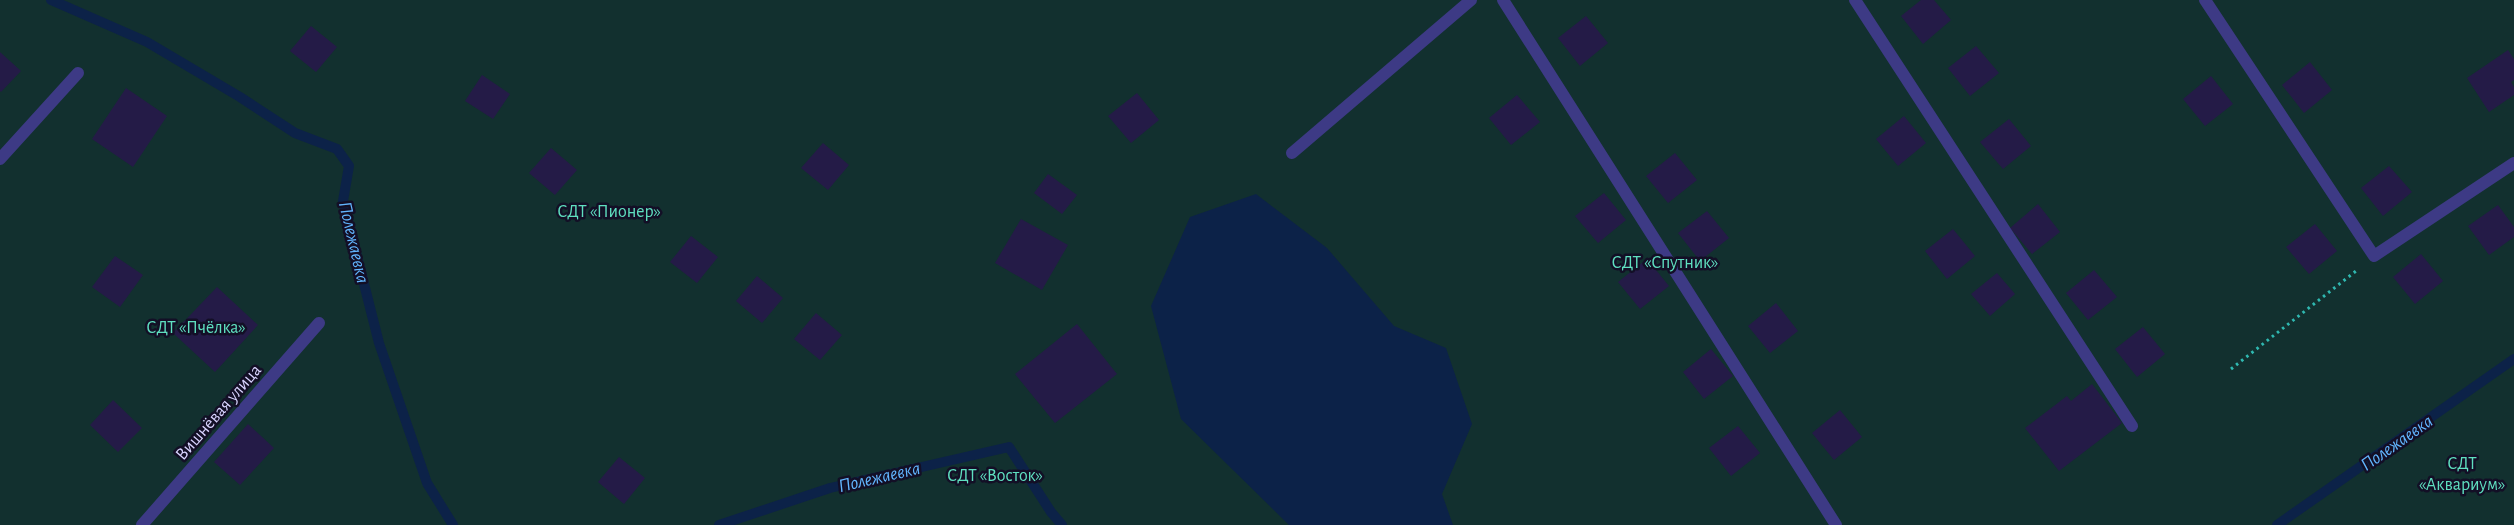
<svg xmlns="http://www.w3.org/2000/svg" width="2514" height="525" font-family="'Alegreya Sans',sans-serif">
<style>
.green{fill:#12302f}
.water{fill:#0c2248}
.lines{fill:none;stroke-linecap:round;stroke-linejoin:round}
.stream{stroke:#0c2248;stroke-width:10}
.building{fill:#241b47}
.path{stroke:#2fb8b0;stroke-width:3;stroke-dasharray:2.5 4;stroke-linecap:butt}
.minor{stroke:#3d3a85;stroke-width:12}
.labels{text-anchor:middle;stroke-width:5;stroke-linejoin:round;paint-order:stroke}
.park-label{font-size:18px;fill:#5fe0c0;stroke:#130f26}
.street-label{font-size:18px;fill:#d9d4ff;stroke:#130f26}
.water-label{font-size:19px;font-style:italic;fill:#62b6ff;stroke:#130f26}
</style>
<rect width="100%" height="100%" fill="#130f26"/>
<path class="green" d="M0 0H2514V525H0Z"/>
<path class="water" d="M1256 194 1327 248 1394 326 1446 348 1472 424 1442 494 1453 525H1289L1181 419 1151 306 1190 217Z"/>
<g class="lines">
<path class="stream" d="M51 0 147 42 240 97 295 133 337 149 349 166 343 201 379 343 427 483 453 525
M719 525 830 488 1009 447 1051 512 1062 525
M2277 525 2514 359"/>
</g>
<path class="building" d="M1921 0H1934L1951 20 1923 44 1901 16Z
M1586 16 1608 43 1580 66 1558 38Z
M311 26 337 47 316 72 290 51Z
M1976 46 1999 73 1970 96 1948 68Z
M2508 50 2514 59V80L2511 82 2514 87V95L2489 112 2467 78Z
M0 52 21 71 1 92 0 91Z
M2310 62 2332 90 2304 113 2282 85Z
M482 75 510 94 493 119 465 101Z
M2211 76 2233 104 2205 126 2183 99Z
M126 88 167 116 133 167 92 139Z
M1137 93 1159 120 1131 143 1108 116Z
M1517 95 1540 122 1511 145 1489 118Z
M1904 116 1926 143 1898 166 1876 139Z
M2009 119 2031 146 2003 169 1980 142Z
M823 143 849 165 828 190 801 168Z
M551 148 577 170 555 195 529 173Z
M1675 153 1697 180 1668 203 1646 176Z
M2389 166 2412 192 2383 216 2361 188Z
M1048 174 1077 195 1062 214 1034 193Z
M1604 193 1626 220 1598 243 1575 216Z
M2038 204 2060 232 2032 254 2010 228Z
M2498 205 2514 227V237L2489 255 2468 226Z
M1707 211 1729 238 1700 261 1678 233Z
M1021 219 1068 245 1042 290 995 263Z
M2315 224 2337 251 2309 274 2286 247Z
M1953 229 1975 256 1947 279 1925 251Z
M691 236 718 257 697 283 670 262Z
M2421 254 2443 281 2415 304 2393 277Z
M115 256 143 275 120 307 92 287Z
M1647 259 1669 286 1640 309 1618 282Z
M2094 270 2117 297 2088 320 2066 293Z
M1997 273 2015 294 1990 316 1971 294Z
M757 276 783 298 762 323 736 301Z
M217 287 258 325 215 372 173 333Z
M1776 303 1798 331 1770 353 1748 326Z
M816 313 842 335 820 360 794 339Z
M1077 324 1117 374 1055 423 1015 374Z
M2143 327 2165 354 2137 377 2115 349Z
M1711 349 1733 376 1704 399 1683 372Z
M2092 384 2122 423 2059 471 2025 428 2067 396 2071 401Z
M113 400 142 428 118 452 90 425Z
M1840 410 1862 437 1834 460 1812 433Z
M248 424 274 448 240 485 214 462Z
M1738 426 1760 453 1731 476 1709 448Z
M619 457 645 478 624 504 598 482Z"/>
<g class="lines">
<path class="path" d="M2231 369 2356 271"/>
<path class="minor" d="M1503 0 1836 525
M1855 0 2132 426
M2205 0 2374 256 2514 163
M1292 153 1471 0
M0 159 78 73
M142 525 319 323"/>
</g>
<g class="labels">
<g class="park-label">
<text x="609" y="217">СДТ «Пионер»</text>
<text x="1665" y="268">СДТ «Спутник»</text>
<text x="196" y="333">СДТ «Пчёлка»</text>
<text x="2462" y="469">СДТ<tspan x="2462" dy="21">«Аквариум»</tspan></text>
<text x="995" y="481">СДТ «Восток»</text>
</g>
<g class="street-label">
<text transform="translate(218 412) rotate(-49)" y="6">Вишнёвая улица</text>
</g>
<g class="water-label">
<text transform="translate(355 242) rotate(77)" y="7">Полежаевка</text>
<text transform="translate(2396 442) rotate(-35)" y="7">Полежаевка</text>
<text transform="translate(879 476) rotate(-13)" y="7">Полежаевка</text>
</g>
</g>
</svg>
